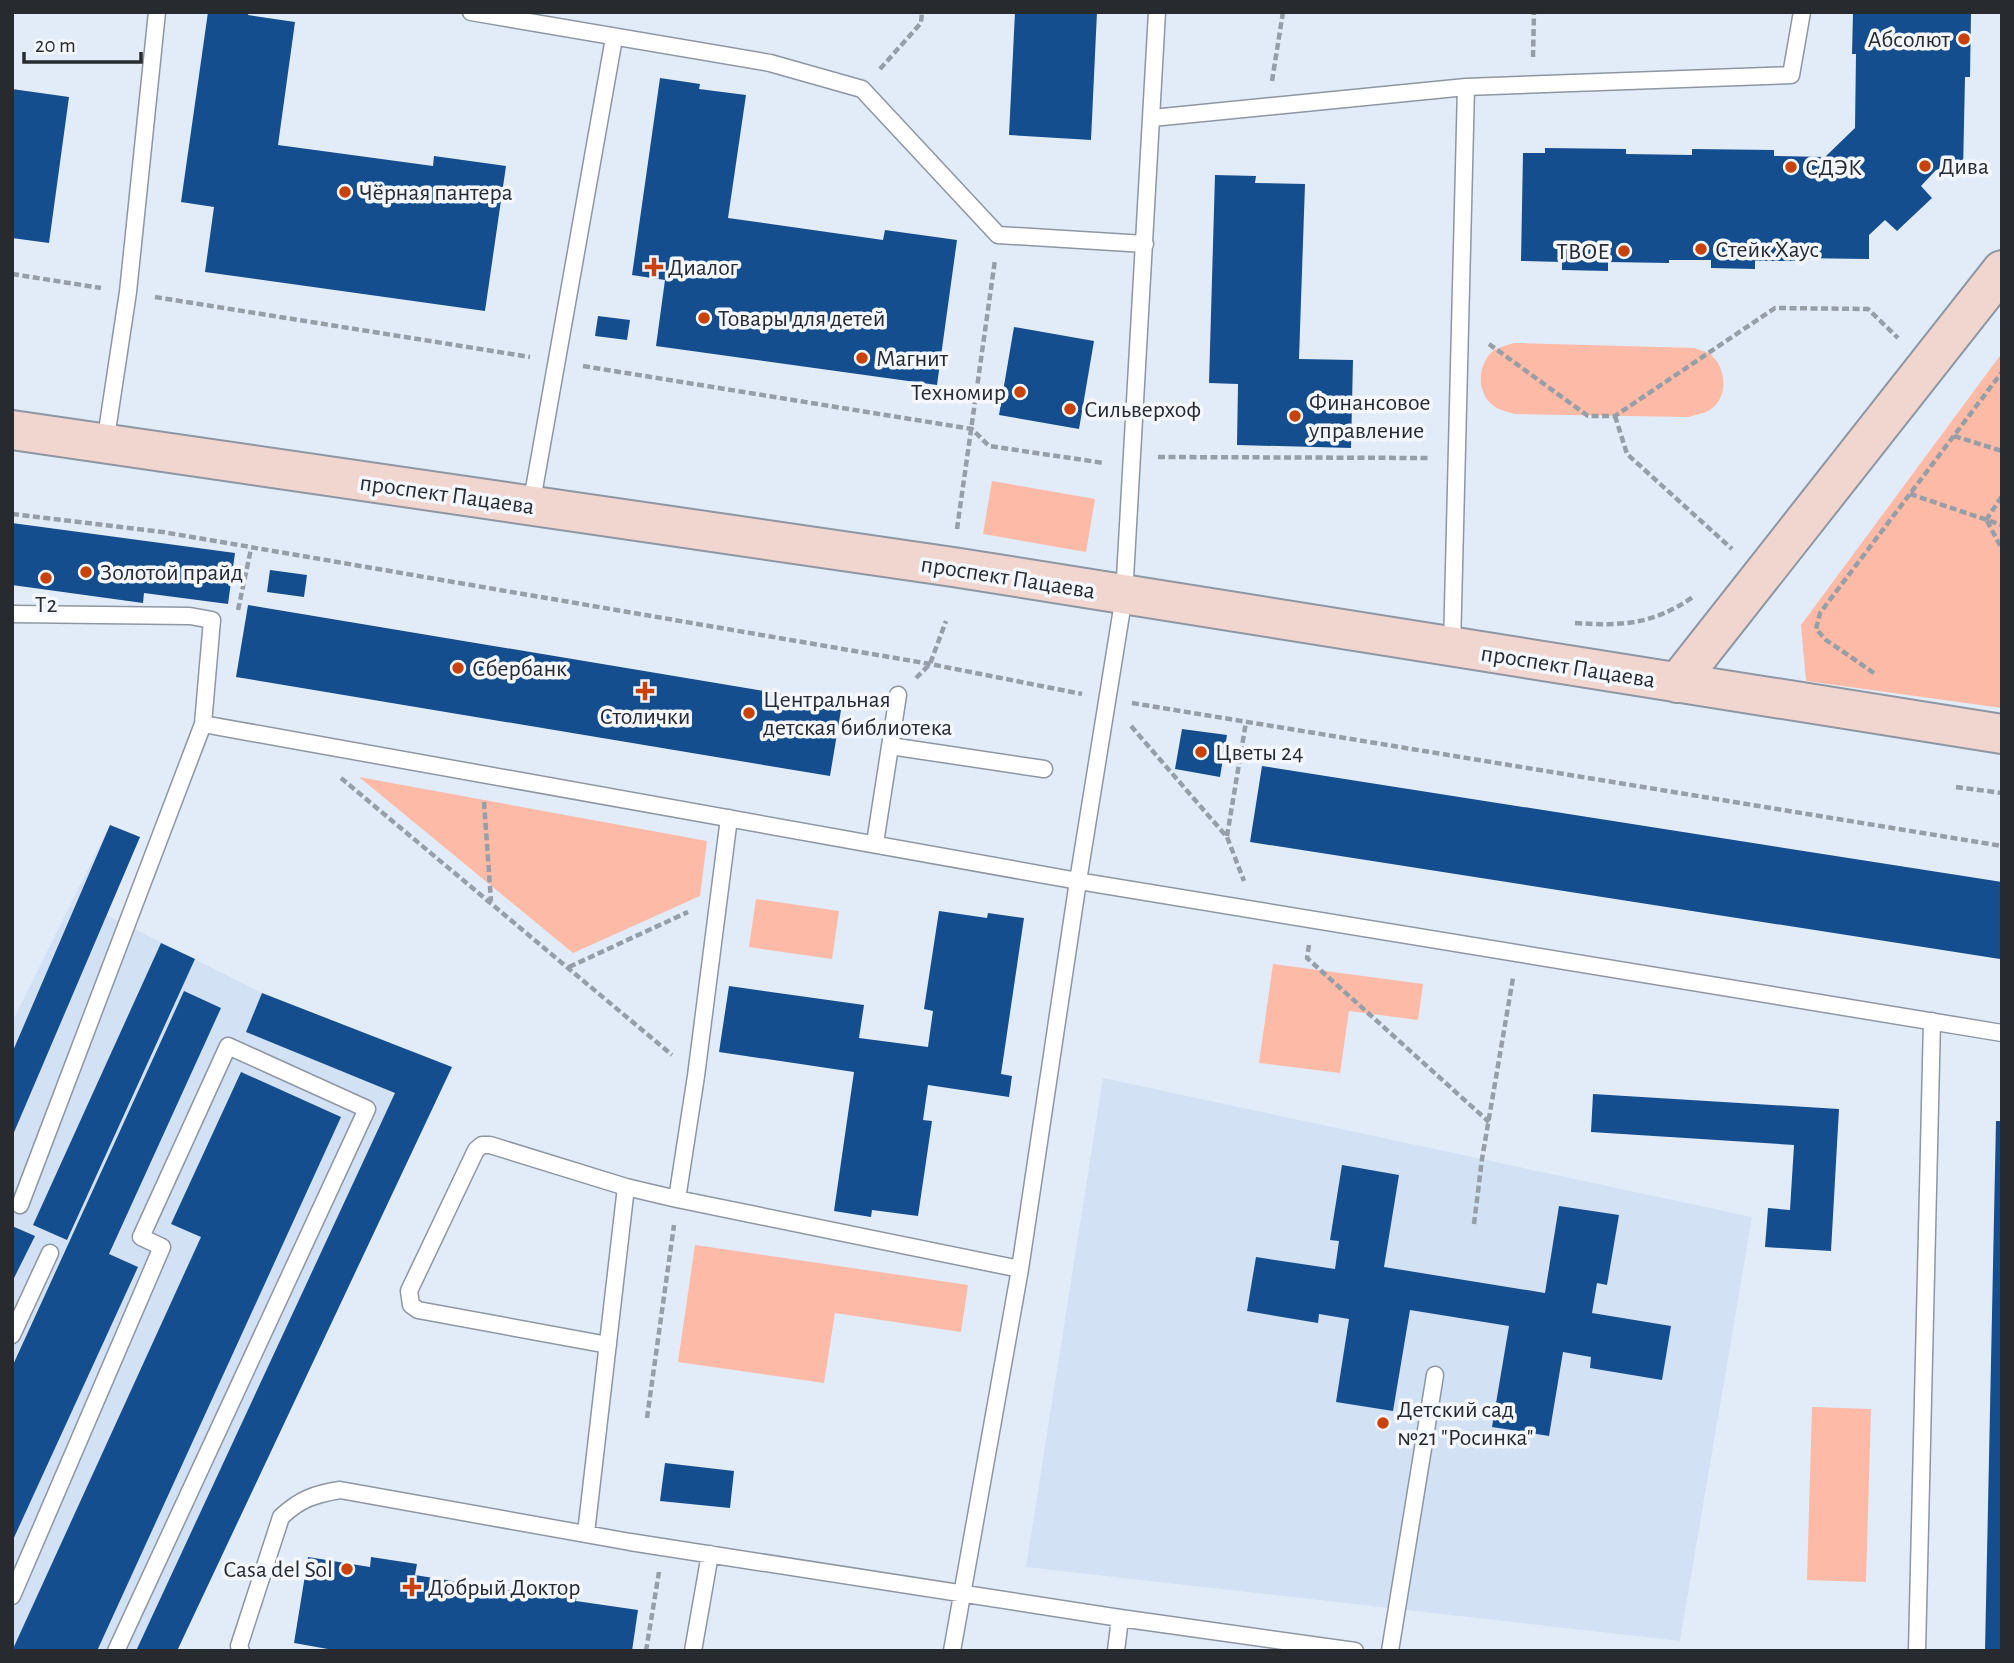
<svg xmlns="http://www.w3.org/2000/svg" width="2014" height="1663" font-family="'Alegreya Sans',sans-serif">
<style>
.built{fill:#d2e1f4}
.green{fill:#fdbaa6}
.building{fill:#144e8f}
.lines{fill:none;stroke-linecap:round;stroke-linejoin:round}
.lane-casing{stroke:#8d96a2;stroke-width:19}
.secondary-casing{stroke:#8d96a2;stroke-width:42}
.path{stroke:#969ea7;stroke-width:4.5;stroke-dasharray:7 3.5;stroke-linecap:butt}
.lane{stroke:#fff;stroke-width:16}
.secondary{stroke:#f0d6cf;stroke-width:38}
.poi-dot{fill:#c9420c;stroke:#f4f8fe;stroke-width:2.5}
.labels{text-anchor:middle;stroke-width:7;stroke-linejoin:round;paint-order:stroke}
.poi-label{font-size:24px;fill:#272b30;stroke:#f4f8fe;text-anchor:start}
.street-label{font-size:24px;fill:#272b30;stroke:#f4f8fe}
</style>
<rect width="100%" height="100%" fill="#e2ecf9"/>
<path class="built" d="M110 825 140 837 107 915 262 993 452 1067 177 1651H12V1022Z
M1103 1078 1752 1217 1680 1641 1026 1567Z"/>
<path class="green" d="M1514 343 1694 348C1699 350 1705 351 1710 354 1728 368 1729 402 1706 412 1701 414 1694 415 1689 417L1515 414C1508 412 1499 410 1494 406 1476 393 1477 365 1493 351 1499 347 1508 345 1514 343Z
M2002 353V708L1806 681 1801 625Z
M992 481 1095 499 1086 552 983 534Z
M359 777 707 841 700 896 573 953Z
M756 899 839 911 832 959 749 947Z
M1273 964 1423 984 1418 1020 1349 1011 1340 1073 1259 1063Z
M695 1245 968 1285 961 1332 835 1313 824 1383 678 1362Z
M1812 1407 1871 1409 1866 1582 1807 1580Z"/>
<path class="building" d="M208 12H249L248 15 295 22 278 145 433 166 434 156 506 166 485 311 205 272 214 207 181 202Z
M1015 12H1097L1091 140 1009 135Z
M1857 12H1971L1970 77H1965L1963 171 1936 170 1921 186 1932 198 1897 231 1885 220 1869 235V259L1795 258V261H1755V269L1711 268V260H1669V263L1608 262V271L1562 270V262L1521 261 1523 153H1545V148L1626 149V154L1692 155V149L1774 150V156L1825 157 1855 128 1856 54H1852L1853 13Z
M660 78 700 84 699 89 746 95 728 218 883 240 885 230 957 240 937 385 656 346 665 280 632 275Z
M12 89 69 97 49 243 12 238Z
M1215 175 1256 176 1255 183 1305 184 1299 359 1353 360 1351 448 1237 445 1238 384 1209 383Z
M598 316 630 320 627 340 595 336Z
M1014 327 1094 341 1079 429 999 415Z
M12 523 235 553 228 604 144 593 143 603 12 585Z
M270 570 307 575 304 597 267 592Z
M248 605 842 704 830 776 236 677Z
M1182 729 1227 735 1220 777 1175 769Z
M1262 766 2002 882 2000 959 1250 842Z
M110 825 140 837 12 1137V1053Z
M939 911 987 918 988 913 1024 918 1001 1074 1012 1076 1009 1097 928 1085 923 1120 932 1121 918 1216 872 1210 871 1217 834 1211 854 1072 719 1052 729 986 864 1005 859 1038 928 1047 933 1011 924 1009Z
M161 943 195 959 67 1240 33 1225Z
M184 991 221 1008 109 1254 138 1267 12 1542V1367Z
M262 993 452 1067 177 1651H136L395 1093 246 1032Z
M241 1072 341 1117 97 1651H12L201 1237 171 1224Z
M1593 1094 1839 1109 1831 1251 1765 1247 1768 1208 1790 1210 1794 1145 1591 1132Z
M1996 1121H2002V1651H1985Z
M1342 1165 1399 1175 1384 1267 1545 1293 1559 1206 1619 1215 1607 1285 1597 1283 1592 1313 1671 1326 1662 1380 1590 1368 1591 1357 1563 1352 1549 1436 1492 1427 1509 1326 1410 1310 1393 1411 1336 1402 1349 1319 1319 1314 1318 1323 1247 1311 1256 1257 1335 1269 1339 1241 1330 1240Z
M12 1226 35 1236 12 1282Z
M665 1463 734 1471 730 1508 660 1501Z
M308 1557 370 1567 371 1557 417 1564 415 1575 528 1593 530 1583 577 1591 576 1601 638 1610 632 1651H339L294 1643Z"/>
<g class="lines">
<g class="lane-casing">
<path id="lane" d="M471 12 770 63 862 89 998 235 1145 244
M1152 118 1466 87 1791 75 1802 12
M105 444 128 292 157 12
M531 506 614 38
M12 614 190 616 212 620 203 724
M1452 647 1466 87
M890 746 1044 769
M875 843 898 695
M677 1199 1020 1269
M20 1205 203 724 1078 881 2002 1033
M12 1335 50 1253
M608 1345 418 1310 411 1305 409 1291 476 1150 482 1145H490L626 1187
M586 1533 626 1187 677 1199 696 1076 729 818
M12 1596 162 1247 141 1237 228 1046 367 1109 116 1651
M241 1651 239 1646 281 1517C300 1499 315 1494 340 1490L630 1542 1120 1618 1355 1651
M693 1651 710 1554
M952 1651 1020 1269 1078 881 1124 596 1157 12
M1116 1651 1120 1618
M1390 1651 1435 1375
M1917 1651 1932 1021"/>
</g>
<g class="secondary-casing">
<path id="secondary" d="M12 430 953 567 2002 734
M1677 683 2002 270"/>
</g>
<path class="path" d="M1533 57 1534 12
M880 69 921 23 922 12
M1272 81 1283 12
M12 274 101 288
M155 297 530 357
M1489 344 1588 416H1615L1775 308 1868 309 1898 338
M583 366 972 429 989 446 1104 463
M1615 416 1627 454 1732 549
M1954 436 2002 451
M1158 457 1429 458
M1910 494 2002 525
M12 514 163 532 930 664 1082 694
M1986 520 2002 496
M1987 521 2002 549
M957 529 995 260
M238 610 251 549
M1575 623C1622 626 1652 625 1693 597
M1874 673 1826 640 1816 629 1820 613 2002 372
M916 678 930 664 946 621
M1132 703 2002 846
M1131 726 1227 837 1244 881
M341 778 672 1055
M1956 787 2002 793
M484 802 491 901
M1227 836 1246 722
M1309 945 1307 958 1489 1122
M569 967 688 912
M1474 1224 1482 1159 1513 978
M647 1418 674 1225
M646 1651 659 1572"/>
<use href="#lane" class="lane"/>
<use href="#secondary" class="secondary"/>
</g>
<g class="poi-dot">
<circle cx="1964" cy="39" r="7"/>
<circle cx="1925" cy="166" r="7"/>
<circle cx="1791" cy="167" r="7"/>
<circle cx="345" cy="192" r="7"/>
<circle cx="1701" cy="249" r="7"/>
<circle cx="1624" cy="251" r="7"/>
<path d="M650.5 256.5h7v7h7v7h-7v7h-7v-7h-7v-7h7z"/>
<circle cx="704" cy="318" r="7"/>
<circle cx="862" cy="358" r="7"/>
<circle cx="1020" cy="392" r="7"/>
<circle cx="1070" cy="409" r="7"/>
<circle cx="1295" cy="416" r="7"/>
<circle cx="86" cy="572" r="7"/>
<circle cx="46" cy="578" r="7"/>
<circle cx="458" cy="668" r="7"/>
<path d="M641.5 680.5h7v7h7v7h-7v7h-7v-7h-7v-7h7z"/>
<circle cx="749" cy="713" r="7"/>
<circle cx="1201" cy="752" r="7"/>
<circle cx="1383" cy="1423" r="7"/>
<circle cx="347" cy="1569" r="7"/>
<path d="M408.5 1576.5h7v7h7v7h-7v7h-7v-7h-7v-7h7z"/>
</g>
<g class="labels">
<g class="poi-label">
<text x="1950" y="47" text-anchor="end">Абсолют</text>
<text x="1939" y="174">Дива</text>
<text x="1805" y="175">СДЭК</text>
<text x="359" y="200">Чёрная пантера</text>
<text x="1715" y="257">Стейк Хаус</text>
<text x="1610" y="259" text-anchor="end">ТВОЕ</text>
<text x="668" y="275">Диалог</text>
<text x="718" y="326">Товары для детей</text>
<text x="876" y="366">Магнит</text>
<text x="1006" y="400" text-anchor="end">Техномир</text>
<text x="1309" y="410">Финансовое<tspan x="1309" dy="28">управление</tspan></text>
<text x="1084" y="417">Сильверхоф</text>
<text x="100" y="580">Золотой прайд</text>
<text x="46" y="612" text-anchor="middle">T2</text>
<text x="472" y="676">Сбербанк</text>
<text x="763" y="707">Центральная<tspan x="763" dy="28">детская библиотека</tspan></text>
<text x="645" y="724" text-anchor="middle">Столички</text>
<text x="1215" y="760">Цветы 24</text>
<text x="1397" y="1417">Детский сад<tspan x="1397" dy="28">№21 "Росинка"</tspan></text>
<text x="333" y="1577" text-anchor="end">Casa del Sol</text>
<text x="428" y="1595">Добрый Доктор</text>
</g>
<g class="street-label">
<text transform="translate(447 494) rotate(8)" y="8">проспект Пацаева</text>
<text transform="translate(1008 577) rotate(9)" y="8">проспект Пацаева</text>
<text transform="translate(1568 666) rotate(9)" y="8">проспект Пацаева</text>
</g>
</g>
<rect width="2014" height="1663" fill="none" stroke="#272b30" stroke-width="28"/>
<path d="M24 52v10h117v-10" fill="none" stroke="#272b30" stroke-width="3.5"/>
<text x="35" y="52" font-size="21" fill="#272b30" stroke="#f4f8fe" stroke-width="5" paint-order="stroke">20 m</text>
</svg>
